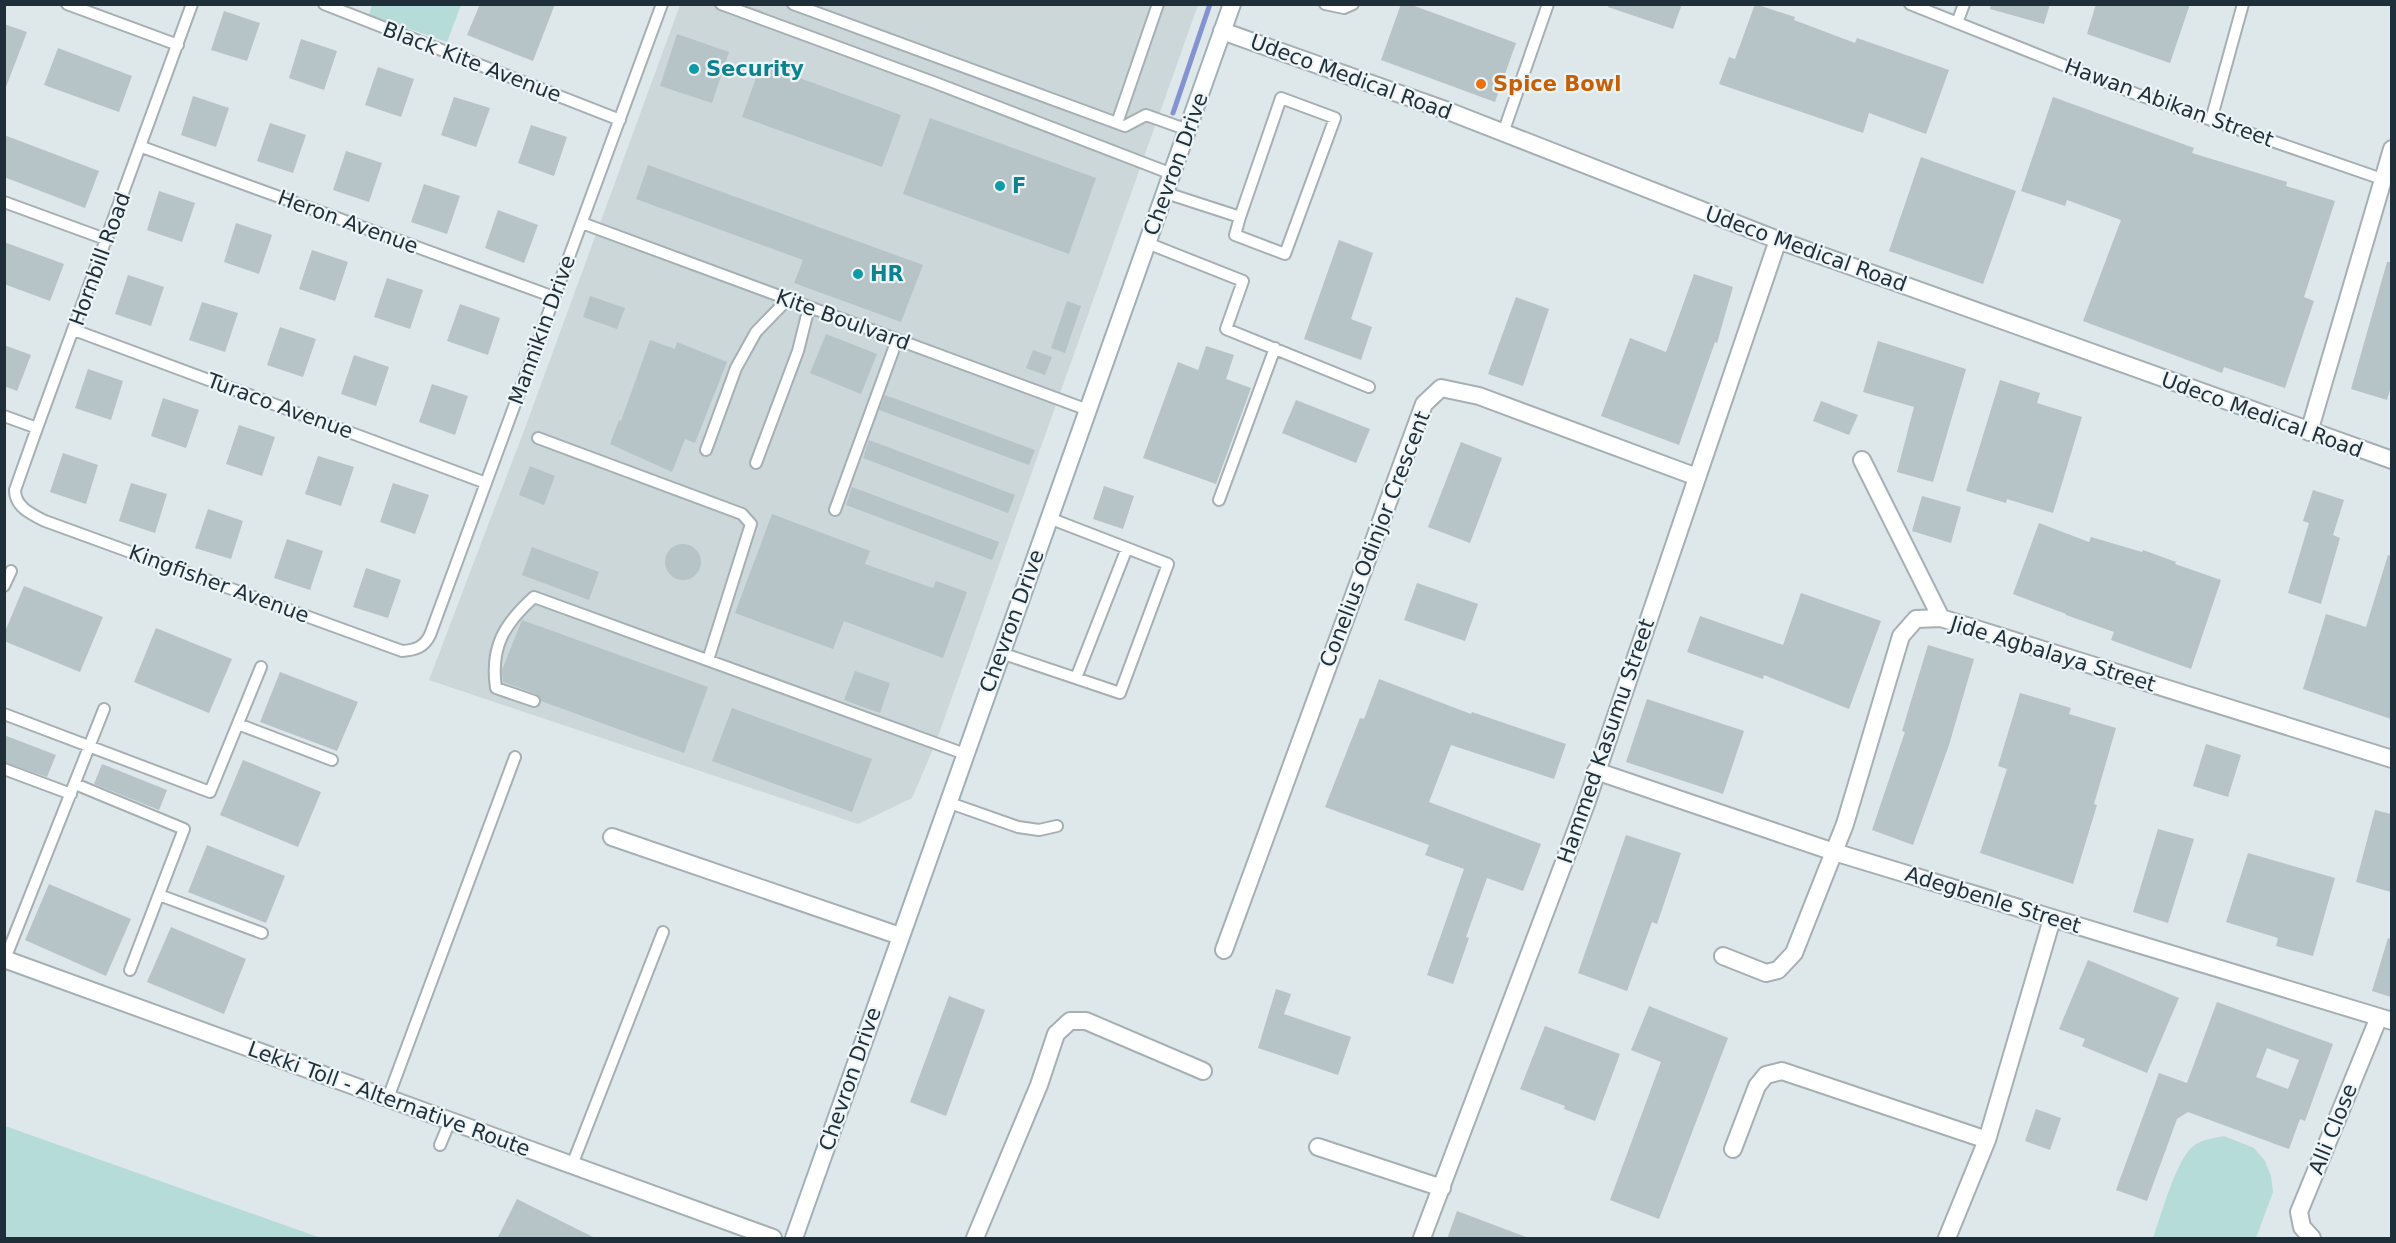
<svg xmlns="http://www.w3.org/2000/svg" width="2396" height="1243" font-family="'DejaVu Sans',sans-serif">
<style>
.built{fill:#ccd7da}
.green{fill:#b6dcd9}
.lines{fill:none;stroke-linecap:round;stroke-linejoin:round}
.stream{stroke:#8392d1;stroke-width:5}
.building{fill:#b6c3c7;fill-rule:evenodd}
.service-casing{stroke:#a5b0b5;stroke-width:14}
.minor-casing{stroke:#a5b0b5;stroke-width:20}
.secondary-casing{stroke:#9fb0b9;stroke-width:20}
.service{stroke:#fff;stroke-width:10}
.minor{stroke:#fff;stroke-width:16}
.secondary{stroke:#fff;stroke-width:16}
.culture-dot{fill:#0f9aa8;stroke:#eef5f7;stroke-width:2}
.food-dot{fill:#e8710a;stroke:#eef5f7;stroke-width:2}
.labels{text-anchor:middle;stroke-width:4.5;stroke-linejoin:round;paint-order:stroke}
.street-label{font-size:21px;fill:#1f2f3a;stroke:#eef5f7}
.culture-label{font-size:21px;font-weight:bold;fill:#0d838f;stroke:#eef5f7;text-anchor:start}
.food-label{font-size:21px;font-weight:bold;fill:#c56008;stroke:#eef5f7;text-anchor:start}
</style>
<rect width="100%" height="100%" fill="#dee7ea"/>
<path class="built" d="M680 5H1198L936 742 912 798 858 824 429 680 525 428Z"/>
<path class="green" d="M372 5V4L461 5 447 42 369 15Z
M4 1126H5L321 1238H5Z
M2224 1136 2254 1148 2265 1161 2271 1176 2273 1192 2256 1238H2153C2161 1216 2177 1155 2196 1144 2205 1139 2214 1138 2224 1136Z"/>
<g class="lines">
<path class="stream" d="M1173 113 1210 4"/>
</g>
<path class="building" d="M480 4H555L533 61 467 35Z
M1401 4H1409L1516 43 1495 102 1381 60Z
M1609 4H1682L1673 29 1608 7Z
M1755 4 1795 17 1794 20 1855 43 1857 38 1949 70 1926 134 1869 113 1863 133 1719 84 1729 57 1735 59Z
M1991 4H2050L2044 24 1990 9Z
M2096 4H2190L2170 63 2087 34Z
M224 11 260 23 247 61 211 50Z
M4 24 27 32 6 87H4Z
M677 34 729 52 712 103 660 86Z
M301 39 337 51 324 90 289 78Z
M58 48 132 76 119 112 44 85Z
M761 64 901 115 882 167 742 117Z
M378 67 414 79 401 117 365 105Z
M193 96 229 108 216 147 181 135Z
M454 97 490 108 476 147 441 135Z
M2053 97 2194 148 2192 153 2287 182 2286 186 2335 201 2304 297 2314 301 2285 388 2224 367 2222 373 2083 321 2121 220 2067 200 2065 206 2021 191Z
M930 118 1096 178 1069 254 903 194Z
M270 123 306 135 293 173 257 161Z
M531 125 567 137 554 176 518 163Z
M4 135 99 171 85 208 4 177Z
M346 151 382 163 369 202 333 190Z
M1921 157 2016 191 1983 284 1889 251Z
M648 165 923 265 901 322 794 283 803 260 636 199Z
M424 184 460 196 447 234 411 222Z
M159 191 195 203 182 242 147 230Z
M498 210 538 225 524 263 485 248Z
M236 223 272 235 259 274 224 262Z
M1339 240 1373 253 1351 319 1372 327 1361 360 1304 339Z
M4 242 64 264 50 301 4 284Z
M312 250 348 262 335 301 299 289Z
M2387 262H2391V387L2387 400 2351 389Z
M1694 274 1733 287 1717 343 1715 342 1679 445 1601 416 1630 338 1666 352Z
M128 275 164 287 151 326 115 314Z
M387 278 423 290 410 329 374 317Z
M590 296 625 308 617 329 583 317Z
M1516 297 1549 309 1523 386 1488 374Z
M1067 301 1081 306 1065 353 1051 348Z
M202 302 238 313 225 352 189 340Z
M460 304 500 318 488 355 447 341Z
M280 327 316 339 303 377 267 365Z
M826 334 877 354 861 394 810 373Z
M650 340 675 349 677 342 727 362 695 443 685 439 672 472 610 444 619 420 621 421Z
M1878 341 1966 369 1933 482 1897 472 1914 407 1863 392Z
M4 345 31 355 17 391 4 386Z
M1206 346 1234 355 1226 379 1251 388 1216 484 1143 458 1178 362 1198 370Z
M1033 350 1052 357 1045 375 1026 368Z
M354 355 389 367 376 406 341 394Z
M88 369 123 381 111 420 75 408Z
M2000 380 2040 393 2037 403 2082 417 2053 513 2007 499 2006 503 1966 491Z
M432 384 468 396 455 435 419 422Z
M885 395 1035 450 1029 465 879 410Z
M163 398 199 410 186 448 151 436Z
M1296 400 1370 429 1356 463 1282 433Z
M1821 401 1858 415 1849 435 1813 421Z
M239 425 275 437 262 476 226 464Z
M869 440 1015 495 1008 513 863 458Z
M1461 442 1502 458 1470 543 1428 527Z
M63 453 98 465 86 504 50 492Z
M318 456 354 467 341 506 305 494Z
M530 466 555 476 544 505 519 495Z
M131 483 167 494 155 533 119 521Z
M393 483 429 495 415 534 380 522Z
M1104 486 1134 496 1123 529 1093 519Z
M852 487 999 542 992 560 846 505Z
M2313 490 2344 500 2333 535 2340 538 2321 604 2288 593 2309 523 2303 521Z
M1922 496 1961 507 1951 543 1912 531Z
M208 509 243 521 231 559 195 548Z
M772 514 870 551 865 564 933 588 936 581 967 592 943 658 844 621 833 649 735 613Z
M2039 523 2089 542 2091 537 2142 552 2143 550 2176 562 2175 564 2221 580 2191 669 2111 640 2114 632 2066 615V614L2013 594Z
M287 539 323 551 310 590 274 578Z
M665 562a18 18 0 1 1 36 0a18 18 0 1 1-36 0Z
M532 547 599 572 589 600 522 575Z
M2388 555 2391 556V719L2303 689 2326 614 2366 627Z
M366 568 401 580 388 618 353 607Z
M1417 583 1478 604 1465 641 1404 620Z
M24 586 103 617 80 672 4 641V634Z
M1801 593 1881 621 1849 709 1764 675 1763 679 1687 652 1700 616 1783 645Z
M522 620 708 687 684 753 541 701 536 694 503 682 502 670Z
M156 628 232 659 209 713 134 682Z
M1928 645 1974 659 1949 745 1913 845 1872 830 1905 732 1902 731Z
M855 671 890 683 880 713 844 700Z
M280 672 358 702 337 751 260 722Z
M1379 679 1471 714 1472 712 1566 744 1554 779 1451 745 1429 802 1541 844 1523 891 1487 878 1466 937 1469 938 1453 984 1427 975 1464 869 1425 855 1429 845 1325 807 1360 718 1364 719Z
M2020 693 2071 708 2069 714 2116 728 2094 804 2097 805 2073 884 1980 853 2007 769 1998 766Z
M1647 699 1744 731 1723 794 1626 762Z
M732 708 872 759 852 812 712 761Z
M4 735 56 755 47 777 4 762Z
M2206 744 2241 755 2228 797 2193 786Z
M243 760 321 792 298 847 220 815Z
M102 764 167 790 159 810 94 784Z
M2375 810 2391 814V892L2356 882Z
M2158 829 2194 839 2168 923 2133 912Z
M1626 835 1681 853 1657 924 1652 922 1627 991 1578 973Z
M207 845 285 876 266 923 188 892Z
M2248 853 2335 878 2313 956 2276 946 2278 938 2226 922Z
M49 884 131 919 106 976 25 940Z
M171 927 246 959 224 1014 147 982Z
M2388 938 2391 939V997L2372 991Z
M2088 960 2179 998 2147 1073 2082 1046 2085 1039 2059 1029Z
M1276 989 1291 994 1284 1014 1351 1037 1338 1075 1258 1048Z
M949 996 985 1010 946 1116 910 1102Z
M2217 1002 2333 1044 2305 1121 2300 1119 2289 1149 2188 1112 2177 1119 2147 1201 2116 1190 2159 1073 2187 1083ZM2267 1048 2299 1060 2288 1089 2256 1077Z
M1649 1006 1728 1038 1659 1219 1610 1200 1661 1062 1631 1050Z
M1545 1026 1620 1054 1595 1121 1564 1109 1565 1106 1520 1089Z
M2036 1109 2061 1118 2050 1150 2025 1141Z
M517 1199 597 1239H497Z
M1457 1211 1526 1237 1525 1239H1447Z"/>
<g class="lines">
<g class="service-casing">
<path id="service" d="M67 4 178 45
M192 4 37 428 15 490C15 507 31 514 45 521L402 651C416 650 424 647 430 635L662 4
M324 4 620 120
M721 4 933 82 1172 174
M793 4 1125 126 1146 115 1188 130
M1325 4 1344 8 1353 4
M1910 4 2136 94 2382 179
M1957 23 1964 4
M2211 120 2243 4
M1117 123 1158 4
M1503 133 1548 4
M142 147 554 297
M1166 193 1240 217 1281 98 1335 118 1285 254 1235 235 1240 217
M4 202 108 240
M582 223 1088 410
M1147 243 1243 281 1226 329 1369 387
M74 330 486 483
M4 416 37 428
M538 438 742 514 751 524 708 660
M706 450 736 368 756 332 788 299
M756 463 798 351 809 307
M1219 500 1275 348
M835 510 897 340
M4 586 11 571
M1001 653 1120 693 1168 564 1049 518
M1076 678 1127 548
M534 701 496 688C490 647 504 624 534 597L965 754
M4 714 210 792 261 667
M238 724 332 760
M4 769 71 794
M75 784 184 829 130 970
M947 802 1018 827 1039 830 1057 826
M159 895 262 933
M5 959 104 709
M388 1098 515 757
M440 1145 450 1121
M572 1165 663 932"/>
</g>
<g class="minor-casing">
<path id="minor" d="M1222 31 1448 111 1778 240 2392 460
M2309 432 2392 149
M1862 460 1941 618
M1596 771 1834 852 2392 1021
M612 837 900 936
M1224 950 1424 404 1441 388 1479 396 1697 477
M1723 956 1766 973 1778 970 1794 953 1845 824 1901 636 1916 619 1941 618 2392 759
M4 959 773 1238
M1318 1147 1442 1188
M1733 1149 1757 1086 1766 1075 1782 1071 1987 1140
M975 1238 1039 1085 1056 1034 1070 1021H1086L1203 1071
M1422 1238 1586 804 1778 240
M1947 1238 1987 1140 2052 919
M2312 1238 2302 1227 2299 1212 2379 1017"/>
</g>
<g class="secondary-casing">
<path id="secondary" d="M794 1238 1232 4"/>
</g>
<use href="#service" class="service"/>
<use href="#minor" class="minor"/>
<use href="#secondary" class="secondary"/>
</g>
<g class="culture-dot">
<circle cx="694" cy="69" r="6"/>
<circle cx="1000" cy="186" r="6"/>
<circle cx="858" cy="274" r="6"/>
</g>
<circle class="food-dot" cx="1481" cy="84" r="6"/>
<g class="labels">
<g class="street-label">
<text transform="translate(472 62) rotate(21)" y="7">Black Kite Avenue</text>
<text transform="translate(1351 77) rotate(20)" y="7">Udeco Medical Road</text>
<text transform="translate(2169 103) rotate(20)" y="7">Hawan Abikan Street</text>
<text transform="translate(1176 164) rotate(-70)" y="7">Chevron Drive</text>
<text transform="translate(348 222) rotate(20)" y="7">Heron Avenue</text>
<text transform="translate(1806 249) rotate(20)" y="7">Udeco Medical Road</text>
<text transform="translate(100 259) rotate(-70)" y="7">Hornbill Road</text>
<text transform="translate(843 320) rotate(20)" y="7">Kite Boulvard</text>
<text transform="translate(542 330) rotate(-70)" y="7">Mannikin Drive</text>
<text transform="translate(280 406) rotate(20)" y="7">Turaco Avenue</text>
<text transform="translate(2262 415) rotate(20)" y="7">Udeco Medical Road</text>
<text transform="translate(1375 539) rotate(-69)" y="7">Conelius Odinjor Crescent</text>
<text transform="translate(219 584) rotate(20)" y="7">Kingfisher Avenue</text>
<text transform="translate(1012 621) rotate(-70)" y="7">Chevron Drive</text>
<text transform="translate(2053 654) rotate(17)" y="7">Jide Agbalaya Street</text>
<text transform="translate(1606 741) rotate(-71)" y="7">Hammed Kasumu Street</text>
<text transform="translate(1993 900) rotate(17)" y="7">Adegbenle Street</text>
<text transform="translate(850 1079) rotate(-71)" y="7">Chevron Drive</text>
<text transform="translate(389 1099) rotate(20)" y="7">Lekki Toll - Alternative Route</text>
<text transform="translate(2333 1129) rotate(-68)" y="7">Alli Close</text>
</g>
<g class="culture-label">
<text x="706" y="76">Security</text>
<text x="1012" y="193">F</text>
<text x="870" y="281">HR</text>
</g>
<g class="food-label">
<text x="1493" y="91">Spice Bowl</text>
</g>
</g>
<rect width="2396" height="1243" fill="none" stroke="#1f2f3a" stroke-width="12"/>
</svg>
